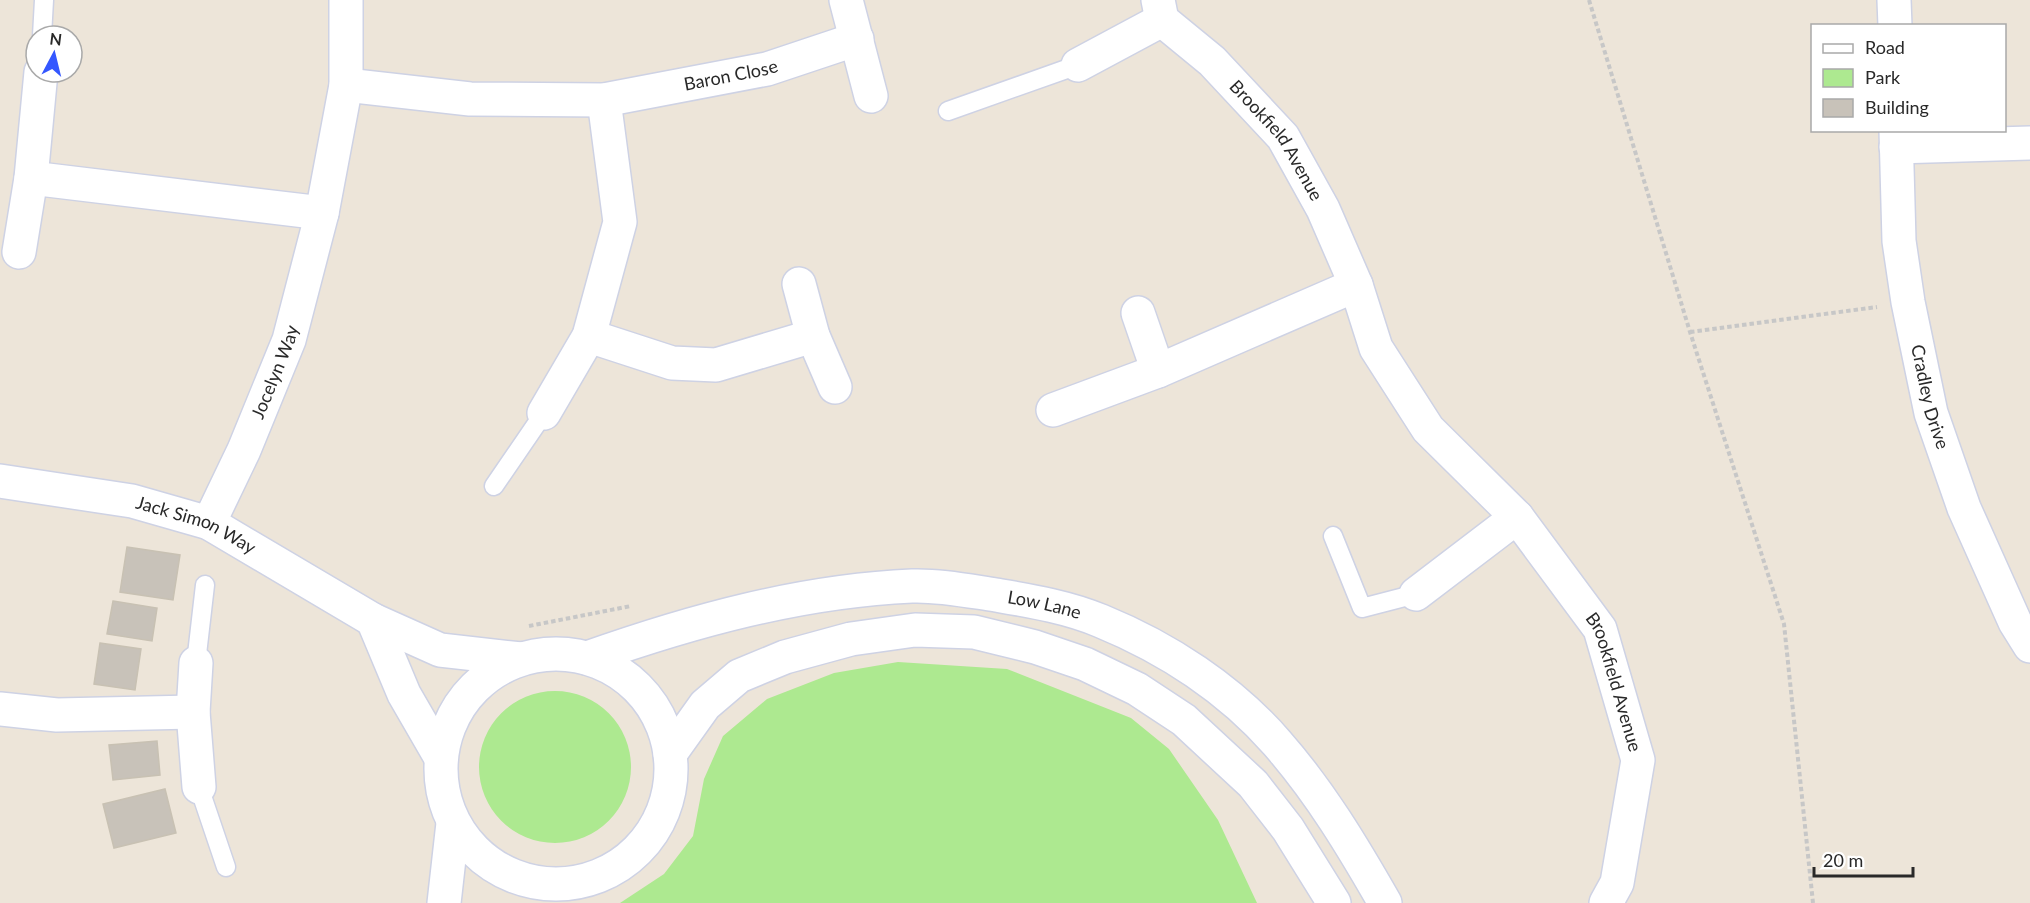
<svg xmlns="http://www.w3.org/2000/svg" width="2030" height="903" font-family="Lato,sans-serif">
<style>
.green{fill:#ade990}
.building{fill:#c8c2b9;stroke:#c8c1b3;stroke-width:1.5}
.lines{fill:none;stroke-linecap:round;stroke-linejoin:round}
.service-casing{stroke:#ced2e4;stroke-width:21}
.minor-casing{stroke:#ced2e4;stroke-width:36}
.secondary-casing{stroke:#ced2e4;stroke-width:36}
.path{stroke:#c7c7c7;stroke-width:4;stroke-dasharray:4.5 3;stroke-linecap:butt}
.service{stroke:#fff;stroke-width:18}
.minor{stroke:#fff;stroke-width:33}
.secondary{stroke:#fff;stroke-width:33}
.labels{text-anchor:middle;stroke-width:6;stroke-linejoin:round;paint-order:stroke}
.street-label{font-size:18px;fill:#292929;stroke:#fff}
</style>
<rect width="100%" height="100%" fill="#ede5d9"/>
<path class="green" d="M898 662 1007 669 1131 718 1169 749 1218 820 1257 903H620L664 874 693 836 704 779 723 736 767 699 834 673Z
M479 767a76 76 0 1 1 152 0a76 76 0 1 1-152 0Z"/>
<path class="building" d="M127 547 180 555 173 600 120 592Z
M113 601 157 608 152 641 107 634Z
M100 643 141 649 135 690 94 684Z
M157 741 160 775 113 780 109 745Z
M165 789 176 833 114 848 103 804Z"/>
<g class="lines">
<g class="service-casing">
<path id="service" d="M42 36 44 0
M948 111 1078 65
M494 486 544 413
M1333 536 1362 608 1416 594
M196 663 205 585
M199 787 226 867"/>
</g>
<g class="minor-casing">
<g id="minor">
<path d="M846 0 871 96"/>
<path id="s1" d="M1158 0 1162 20 1212 61 1283 137 1323 209 1356 285 1376 348 1428 429 1517 517 1600 629 1638 760 1617 883 1606 903"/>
<path d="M1894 0 1895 26"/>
<path d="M1078 65 1162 20"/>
<path id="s2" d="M346 85 470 99 604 100 767 69 857 39"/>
<path id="s3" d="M1896 130 1899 241 1908 302 1931 413 1964 508 2015 622 2030 646"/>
<path d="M1896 147 2030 143"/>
<path d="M31 178 322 213"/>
<path d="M19 252 31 178 41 72"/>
<path d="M799 284 813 336 835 387"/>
<path d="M1138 313 1158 371"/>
<path d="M589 336 672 363 716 365 813 336"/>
<path d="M1053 410 1158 371 1356 285"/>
<path d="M544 413 589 336 620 222 604 100"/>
<path id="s4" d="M0 481 132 501 209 523 373 620 440 650 521 659"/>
<path id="s5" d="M209 523 244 450 289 340 322 213 346 85V0"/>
<path d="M1416 594 1517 517"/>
<path d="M373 620 404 694 441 758"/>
<path d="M196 663 193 712 199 787"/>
<path d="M0 709 57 715 193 712"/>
</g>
</g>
<g class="secondary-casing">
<g id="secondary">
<circle cx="556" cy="769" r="115"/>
<path id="s6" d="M587 658C692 621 800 591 912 586 939 585 969 591 996 595 1031 601 1068 607 1101 621 1167 648 1230 689 1277 743 1320 792 1353 847 1385 903"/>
<path d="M670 754 705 705 739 676 785 657 851 639 915 630 974 632 1035 647 1085 664 1137 689 1184 720 1253 784 1288 829 1334 903"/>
<path d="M444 903 453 823"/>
</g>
</g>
<path class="path" d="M1589 0 1690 332 1784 624 1813 903
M1690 332 1877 307
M529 626 631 606"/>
<use href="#service" class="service"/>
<use href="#minor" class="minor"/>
<use href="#secondary" class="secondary"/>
</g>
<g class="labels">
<g class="street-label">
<text dy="6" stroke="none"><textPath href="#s2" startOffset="388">Baron Close</textPath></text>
<text dy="6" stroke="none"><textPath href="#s1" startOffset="188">Brookfield Avenue</textPath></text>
<text dy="6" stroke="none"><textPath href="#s5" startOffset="165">Jocelyn Way</textPath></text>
<text dy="6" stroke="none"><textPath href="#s3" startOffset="270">Cradley Drive</textPath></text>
<text dy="6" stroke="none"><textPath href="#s4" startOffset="202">Jack Simon Way</textPath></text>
<text dy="6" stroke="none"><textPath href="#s6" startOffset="468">Low Lane</textPath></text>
<text dy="6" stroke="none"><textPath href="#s1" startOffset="836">Brookfield Avenue</textPath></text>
</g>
</g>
<rect x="1811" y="24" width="195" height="108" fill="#ffffff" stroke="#a9a9a9" stroke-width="1.5"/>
<rect x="1823" y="44" width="30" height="9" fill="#ffffff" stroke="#a9a9a9" stroke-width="1.5"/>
<text x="1865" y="54" font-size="18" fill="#292929">Road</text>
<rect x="1823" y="69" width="30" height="18" fill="#ade990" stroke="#a9a9a9" stroke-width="1.5"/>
<text x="1865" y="84" font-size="18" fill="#292929">Park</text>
<rect x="1823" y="99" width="30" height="18" fill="#c8c2b9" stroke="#a9a9a9" stroke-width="1.5"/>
<text x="1865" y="114" font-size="18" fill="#292929">Building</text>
<g transform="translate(54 54) rotate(7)"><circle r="28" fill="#ffffff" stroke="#a9a9a9" stroke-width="1.5"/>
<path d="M0-4.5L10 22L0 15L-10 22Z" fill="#3457ff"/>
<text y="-9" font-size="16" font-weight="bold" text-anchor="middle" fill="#292929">N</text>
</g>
<path d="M1814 867v9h99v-9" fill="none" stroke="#292929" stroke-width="3"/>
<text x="1823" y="867" font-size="18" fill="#292929" stroke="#ffffff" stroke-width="4.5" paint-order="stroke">20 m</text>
</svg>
